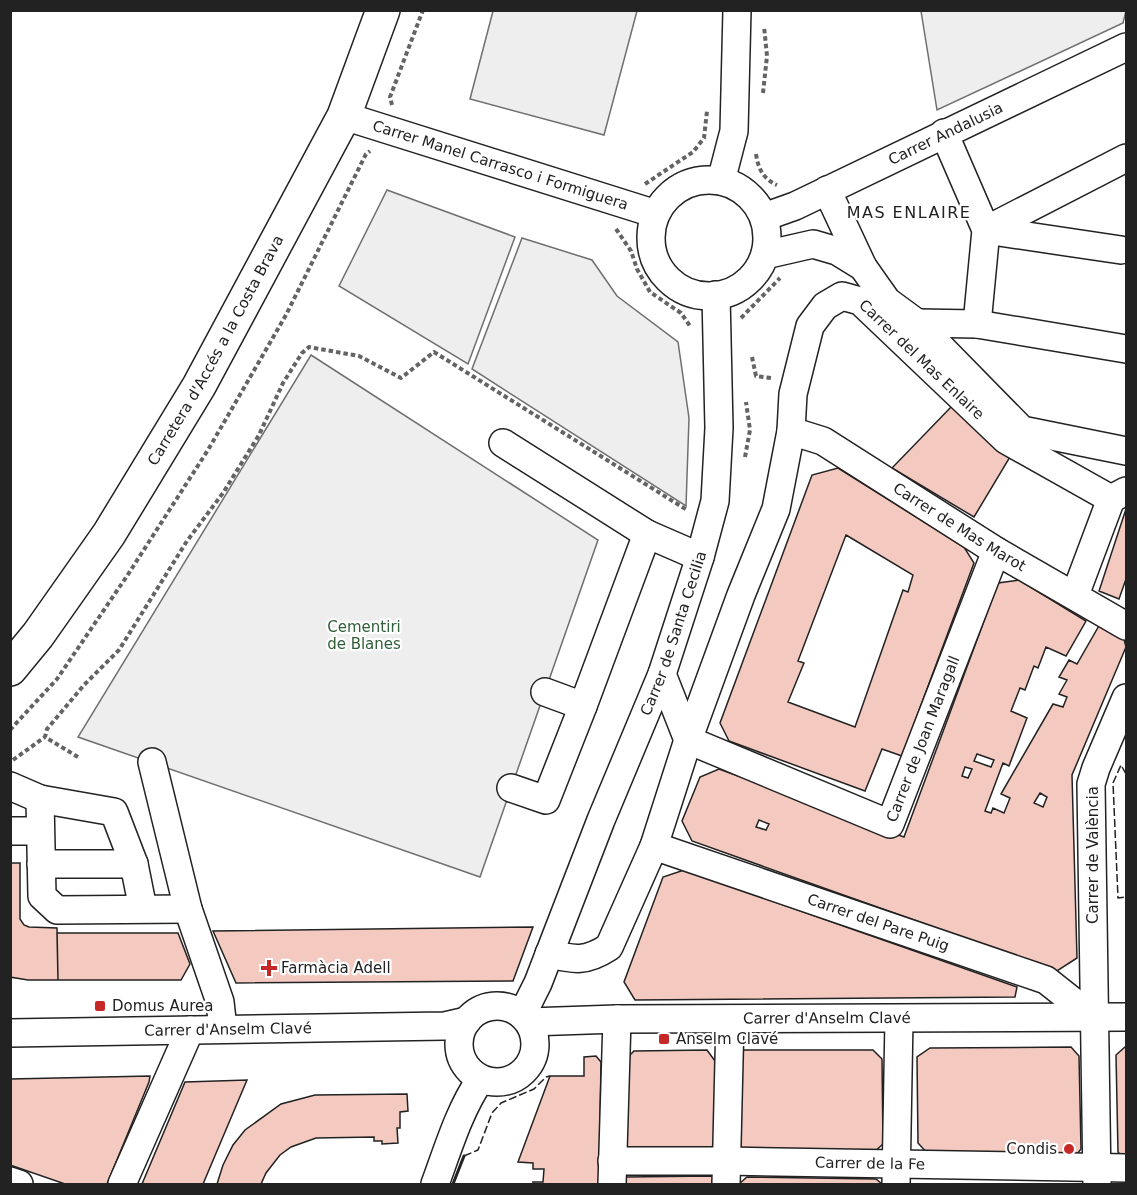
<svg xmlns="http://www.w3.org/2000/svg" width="1137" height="1195" font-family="'DejaVu Sans',sans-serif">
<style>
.green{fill:#eee;stroke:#6f6f6f;stroke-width:1.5}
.building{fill:#f3c9c0;stroke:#222;stroke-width:1.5;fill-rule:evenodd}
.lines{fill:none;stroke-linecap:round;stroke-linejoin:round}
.minor-casing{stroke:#222;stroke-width:30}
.major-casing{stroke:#222;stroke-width:36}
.path{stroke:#646464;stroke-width:4;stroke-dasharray:4.5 3;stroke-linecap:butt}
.minor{stroke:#fff;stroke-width:27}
.major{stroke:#fff;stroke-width:33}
.fence{stroke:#222;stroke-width:1.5;stroke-dasharray:8 3;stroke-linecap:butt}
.wall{stroke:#222;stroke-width:3}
.poi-dot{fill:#c62828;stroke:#fff;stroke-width:2}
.labels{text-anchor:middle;stroke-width:4.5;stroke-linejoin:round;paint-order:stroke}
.street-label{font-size:15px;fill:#222;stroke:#fff}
.park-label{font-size:15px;fill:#2f5e38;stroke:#fff}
.poi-label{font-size:15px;fill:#222;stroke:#fff;text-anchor:start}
.neighbourhood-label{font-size:16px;letter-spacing:1.5px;fill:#222;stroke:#fff}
</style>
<rect width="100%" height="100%" fill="#fff"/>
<path class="green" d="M493 11H637L604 135 470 99Z
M921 11 1126 10V11L1123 23 937 110Z
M387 190 515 237 468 364 339 286Z
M522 238 592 260 617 296 678 342 689 418 686 506 472 369Z
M311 355 598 540 480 877 78 737Z"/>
<path class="building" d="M952 406 1010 457 974 517 892 468Z
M838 468 964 547 974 563 902 756 882 749 865 791 729 741 720 723 812 475ZM846 535 913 575 908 592 903 590 855 727 788 702 804 663 798 661Z
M1126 509V579L1119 599 1099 591Z
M1019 580 1086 621 1066 656 1046 647 1038 668 1034 666 1025 690 1020 688 1011 711 1027 718 1009 766 1003 763 985 811 991 813 993 808 1004 813 1010 798 1001 794 1053 704 1063 707 1067 697 1059 694 1067 680 1059 677 1069 660 1077 664 1100 624 1124 639 1126 647 1072 775 1077 958 1057 971 692 841 682 821 700 777 719 769 904 837 998 583ZM977 754 994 760 991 767 974 761ZM965 767 972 769 968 778 962 776ZM1040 793 1047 797 1043 807 1034 803ZM759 820 769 824 766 830 756 827Z
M10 863H20V919L24 925 29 927 57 928 58 980H28L10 977Z
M684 870 1017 987 1015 997 635 1000 624 982 663 877Z
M533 927 513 981 236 983 213 931Z
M57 933H178L190 964 181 980H58Z
M1071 1047 1079 1056 1081 1149 1073 1159 928 1154 918 1143 917 1057 930 1048Z
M1125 1047H1126V1161L1118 1152 1116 1055Z
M707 1050 715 1061 714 1150 625 1152 626 1059 634 1051Z
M744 1050H873L882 1059 883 1144 873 1153 739 1148 740 1057Z
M596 1056 601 1062 599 1184H533V1182H543L544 1169H533V1163L518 1162 550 1076H584V1057Z
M150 1076 149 1082 107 1184H65L10 1165V1079Z
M247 1080 203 1184H142L185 1082Z
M407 1094 408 1111 400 1112V1128H397L398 1143 382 1144V1141H374V1137L316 1138 291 1147 280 1155 266 1173 261 1184H217L223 1165 233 1145 245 1130 281 1104 315 1095Z
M713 1176V1184H625V1177Z
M747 1177 876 1179 882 1184H739Z"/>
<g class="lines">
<g class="minor-casing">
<g id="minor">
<path id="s1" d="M344 116 656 214"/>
<path d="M944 133 986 230 977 324"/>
<circle cx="709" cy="238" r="58"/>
<path d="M721 181 734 131 737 10"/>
<path d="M827 190 863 267 887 301 917 323 1022 430 1126 451"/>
<path id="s2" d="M764 217 795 206 1126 47"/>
<path d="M986 230 1126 158"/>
<path d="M986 230 1121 250"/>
<path d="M765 255 813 244 837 251 863 267"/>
<path d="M917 323 977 324 1126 349"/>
<path id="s3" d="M791 431 823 441 996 551 1126 626"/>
<path d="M503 443 647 534"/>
<path d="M1075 595 1111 499"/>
<path id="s4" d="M662 674 688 740 890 824 996 551"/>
<path d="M583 706 647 534 700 557"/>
<path d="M152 762 188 909 220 1002 223 1029"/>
<path d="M10 786 40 799"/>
<path d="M511 788 546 800 583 706 545 692"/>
<path d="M10 831H40"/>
<path id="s5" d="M654 846 1046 980 1094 1018"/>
<path d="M41 864H134"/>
<path d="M143 909 134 864 114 812 40 799 42 896 57 910 188 909"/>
<path id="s6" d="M549 954C575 960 586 962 609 947L654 846 688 740 741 595 776 509 791 431 793 394 810 326 825 306 842 296 860 301 1006 440 1111 499 1126 491"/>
<circle cx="497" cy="1044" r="38"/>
<path id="s7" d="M522 1015 538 983 601 820 662 674 700 557 715 501 719 428 716 295"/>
<path id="s8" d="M529 1022 617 1019 1126 1017"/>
<path id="s9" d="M10 1033 445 1026 467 1021"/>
<path id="s10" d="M612 1161H726L1126 1168"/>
<path d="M10 1181 19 1184"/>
<path d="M1097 1183 1091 784 1096 768 1126 698"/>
<path d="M122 1184 190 1030"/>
<path d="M435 1184C448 1149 459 1111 480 1080"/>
<path d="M612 1184 617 1019"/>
<path d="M726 1184 730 1019"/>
<path d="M896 1184 899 1019"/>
</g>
</g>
<g class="major-casing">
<g id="major">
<path id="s11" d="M10 669 38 635 109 534 199 386 344 116 383 10"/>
</g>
</g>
<path class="path" d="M763 93 767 56 764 26
M392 105 390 97 423 10
M756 154C758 168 763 179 777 185
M645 184 693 152 704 138 707 111
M616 229 631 251 637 269 650 292 681 313 690 326
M741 318 780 278
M752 357 756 376 771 378
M745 457 750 430 746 402
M10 730 57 679 127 576 208 450 286 315 366 154 370 151
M78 757 45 737 47 729 84 685 119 650 187 541 223 493 259 435 283 383 302 353 309 347 359 356 401 378 434 352 687 510
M13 760 45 737"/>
<use href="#minor" class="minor"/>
<use href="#major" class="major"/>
<path class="fence" d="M1126 774 1121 765 1113 783 1118 898 1126 897
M464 1156 478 1150 492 1113 501 1103 534 1089 546 1077 550 1076"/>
<path class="wall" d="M453 1184 464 1156"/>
</g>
<g class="poi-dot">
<path d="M266 959h6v6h6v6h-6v6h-6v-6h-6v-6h6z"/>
<rect x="94" y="1000" width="12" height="12" rx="3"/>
<rect x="658" y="1033" width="12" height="12" rx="3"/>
<circle cx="1069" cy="1149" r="6"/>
</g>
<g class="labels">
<g class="street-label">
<text dy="5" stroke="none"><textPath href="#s2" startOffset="200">Carrer Andalusia</textPath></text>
<text dy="5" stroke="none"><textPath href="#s1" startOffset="164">Carrer Manel Carrasco i Formiguera</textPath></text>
<text dy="5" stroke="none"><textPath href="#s11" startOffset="380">Carretera d'Accés a la Costa Brava</textPath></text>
<text dy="5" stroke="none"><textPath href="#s6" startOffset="867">Carrer del Mas Enlaire</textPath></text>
<text dy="5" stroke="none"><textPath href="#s3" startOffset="195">Carrer de Mas Marot</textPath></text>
<text dy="5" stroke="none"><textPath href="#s7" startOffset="411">Carrer de Santa Cecilia</textPath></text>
<text dy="5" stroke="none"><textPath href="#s4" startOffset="381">Carrer de Joan Maragall</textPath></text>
<text transform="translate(1093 855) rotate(-90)" y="5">Carrer de València</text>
<text dy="5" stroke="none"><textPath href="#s5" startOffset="237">Carrer del Pare Puig</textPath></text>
<text dy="5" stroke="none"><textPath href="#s8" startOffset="298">Carrer d'Anselm Clavé</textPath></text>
<text dy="5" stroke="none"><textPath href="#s9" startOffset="218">Carrer d'Anselm Clavé</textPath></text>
<text dy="5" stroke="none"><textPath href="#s10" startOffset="258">Carrer de la Fe</textPath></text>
</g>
<g class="park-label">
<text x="364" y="632">Cementiri<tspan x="364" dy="17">de Blanes</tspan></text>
</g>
<g class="poi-label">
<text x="281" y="973">Farmàcia Adell</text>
<text x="112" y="1011">Domus Aurea</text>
<text x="676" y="1044">Anselm Clavé</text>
<text x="1057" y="1154" text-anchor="end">Condis</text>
</g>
<g class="neighbourhood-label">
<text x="909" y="218">MAS ENLAIRE</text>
</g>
</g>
<rect width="1137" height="1195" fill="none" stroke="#222222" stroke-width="24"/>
</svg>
